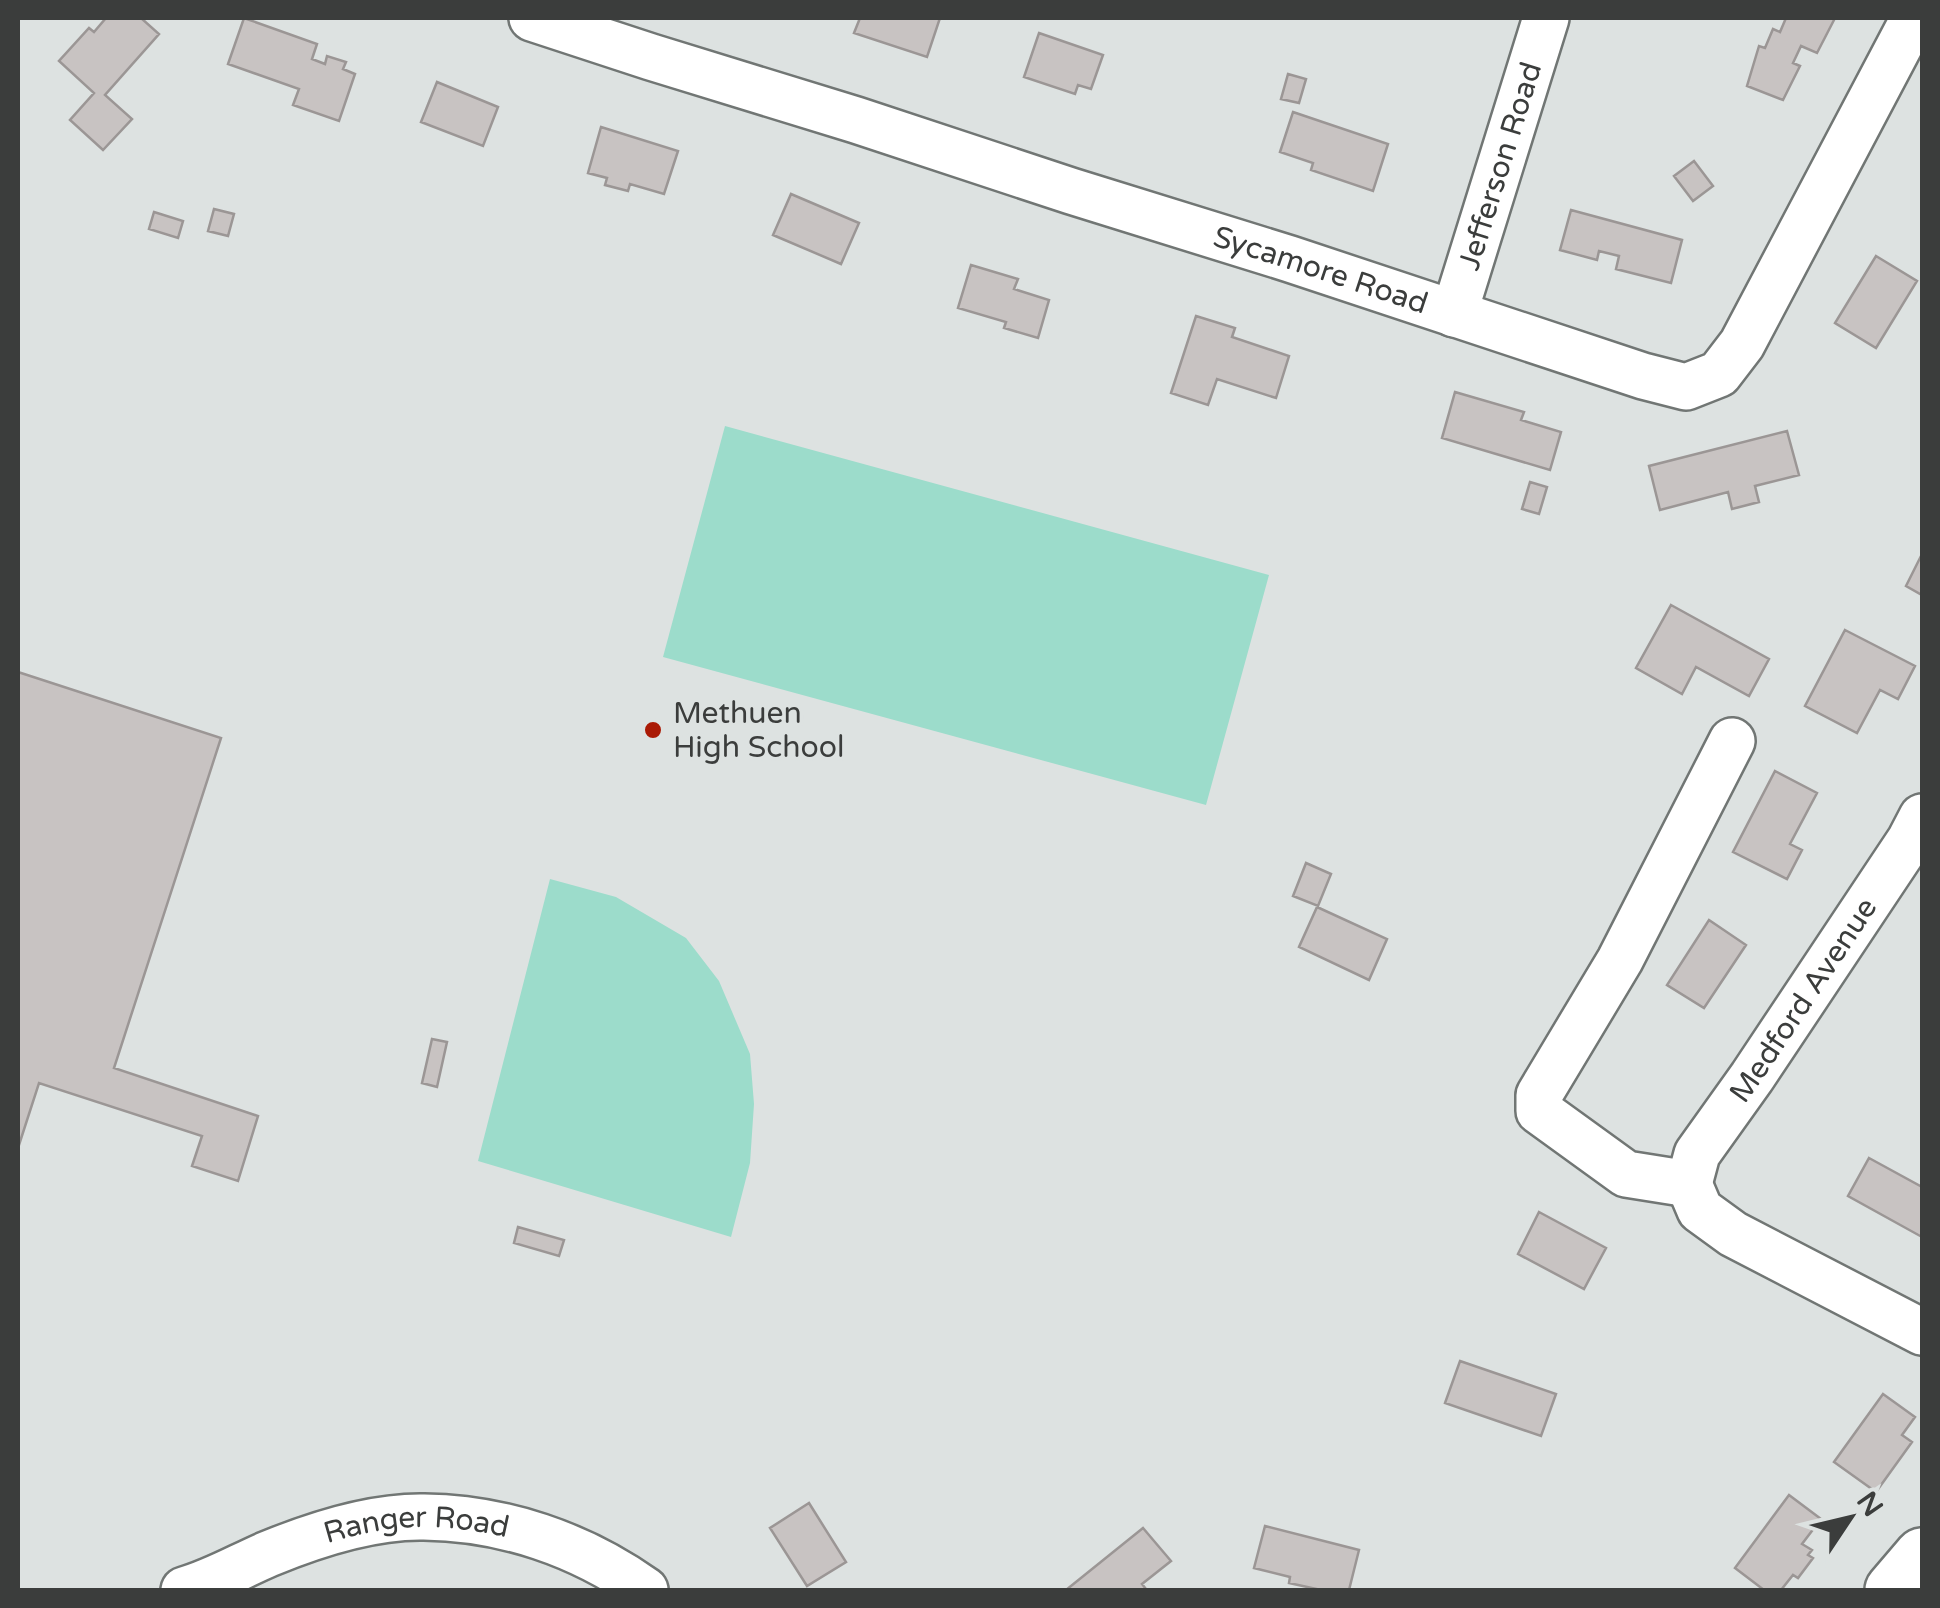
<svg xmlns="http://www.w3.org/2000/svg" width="1940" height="1608" font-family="'Varela Round',sans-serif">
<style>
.green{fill:#9cdccb}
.building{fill:#c8c3c2;stroke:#9b9695;stroke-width:2.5}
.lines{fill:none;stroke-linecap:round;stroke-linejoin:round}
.minor-casing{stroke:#717674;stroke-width:50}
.major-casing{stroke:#717674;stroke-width:60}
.minor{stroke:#fff;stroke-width:45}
.major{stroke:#fff;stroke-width:55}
.poi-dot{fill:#aa1a05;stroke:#dde2e1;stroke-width:4}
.labels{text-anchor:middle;stroke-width:8;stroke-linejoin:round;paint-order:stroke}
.street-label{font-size:30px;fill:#3b3d3c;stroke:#dde2e1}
.poi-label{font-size:30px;fill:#3b3d3c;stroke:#dde2e1;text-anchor:start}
</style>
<rect width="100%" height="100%" fill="#dde2e1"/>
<path class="green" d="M725 426 1269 575 1206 805 663 657Z
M550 879 616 897 686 938 719 981 750 1054 754 1104 750 1163 731 1237 478 1161Z"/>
<path class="building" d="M106 18H141L159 34 105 95 132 119 103 150 70 120 94 93 59 61 89 28 94 32Z
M244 18 317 44 312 59 325 64 327 56 346 62 343 69 355 74 339 121 293 105 299 89 228 64Z
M860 18H940L927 57 854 33Z
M1786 18H1835L1817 53 1801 46 1793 63 1800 66 1783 100 1747 86 1759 46 1765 48 1773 29 1780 32Z
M1039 33 1103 55 1091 89 1078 85 1075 94 1024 77Z
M1288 74 1306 79 1299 103 1281 99Z
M437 82 498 107 483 146 421 122Z
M1293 112 1388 144 1373 191 1311 170 1313 163 1280 152Z
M601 127 678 151 664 194 630 184 628 191 605 185 607 178 588 173Z
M1694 161 1713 186 1693 201 1674 176Z
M791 194 859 223 841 264 773 235Z
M214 209 234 214 228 236 208 231Z
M1571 210 1682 240 1671 283 1616 269 1619 256 1599 251 1597 260 1560 250Z
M154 212 183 221 178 238 149 229Z
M1876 256 1917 281 1876 348 1835 323Z
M971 265 1018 279 1014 289 1049 300 1038 338 1004 328 1006 322 958 308Z
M1196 316 1235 328 1232 337 1289 356 1276 398 1217 379 1208 405 1171 393Z
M1455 392 1524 412 1521 420 1561 432 1550 470 1442 438Z
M1787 431 1799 475 1755 486 1759 502 1732 509 1728 492 1660 510 1649 466Z
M1530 482 1547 487 1539 514 1522 509Z
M1922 554V595L1906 586Z
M1671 605 1769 659 1749 696 1696 667 1682 694 1636 668Z
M1845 630 1915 666 1898 699 1880 690 1857 733 1805 706Z
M18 672 221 738 114 1068 258 1116 238 1181 192 1166 202 1136 39 1083 18 1148Z
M1775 771 1817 793 1790 844 1802 850 1787 879 1733 852Z
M1306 863 1331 874 1318 906 1293 896Z
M1317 907 1387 939 1369 980 1299 947Z
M1709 920 1746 945 1704 1008 1667 985Z
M432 1039 447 1042 437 1087 422 1083Z
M1869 1158 1922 1187V1237L1848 1196Z
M1539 1212 1606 1248 1584 1289 1518 1254Z
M518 1227 564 1240 559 1256 514 1243Z
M1460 1361 1556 1394 1541 1436 1445 1403Z
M1883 1394 1915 1417 1902 1435 1912 1442 1876 1492 1834 1462Z
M1789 1495 1821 1519 1802 1544 1812 1550 1808 1555 1813 1558 1798 1578 1793 1575 1781 1590H1764L1735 1568Z
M809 1503 846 1562 807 1586 770 1528Z
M1265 1526 1359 1550 1349 1590H1321L1289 1583 1290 1577 1254 1568Z
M1143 1528 1171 1561 1142 1584 1146 1589 1144 1590H1066Z"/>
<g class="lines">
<g class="minor-casing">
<g id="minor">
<path id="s1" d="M532 18 651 57 856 120 1071 191 1290 259 1643 376 1686 387 1719 374 1742 344 1914 18"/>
<path id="s2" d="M1454 314 1546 18"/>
<path d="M1689 1184 1626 1174 1539 1111V1095L1620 960 1732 741"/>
<path id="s3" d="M1689 1184 1697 1154 1752 1077 1910 840 1922 817"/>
<path d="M1689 1184 1700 1210 1733 1234 1922 1332"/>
<path id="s4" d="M184 1590C213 1582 240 1566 268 1554 314 1535 374 1516 424 1517 504 1518 580 1544 645 1590"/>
</g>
</g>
<g class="major-casing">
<path id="major" d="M1893 1590 1922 1556"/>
</g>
<use href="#minor" class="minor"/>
<use href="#major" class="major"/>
</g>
<circle class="poi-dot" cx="653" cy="730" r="10"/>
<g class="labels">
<g class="street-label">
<text dy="10" stroke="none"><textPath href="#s2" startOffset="155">Jefferson Road</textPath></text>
<text dy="10" stroke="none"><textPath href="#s1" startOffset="828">Sycamore Road</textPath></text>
<text dy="10" stroke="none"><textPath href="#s3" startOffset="218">Medford Avenue</textPath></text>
<text dy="10" stroke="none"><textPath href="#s4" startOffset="245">Ranger Road</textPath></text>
</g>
<g class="poi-label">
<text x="673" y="723">Methuen<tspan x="673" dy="34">High School</tspan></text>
</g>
</g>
<rect width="1940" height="1608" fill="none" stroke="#3b3d3c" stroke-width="40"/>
<g transform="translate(1850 1518) rotate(55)" stroke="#dde2e1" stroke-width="8" paint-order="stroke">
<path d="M0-8L18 38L0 25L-18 38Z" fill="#3b3d3c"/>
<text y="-15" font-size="28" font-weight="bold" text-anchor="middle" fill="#3b3d3c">N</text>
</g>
</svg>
